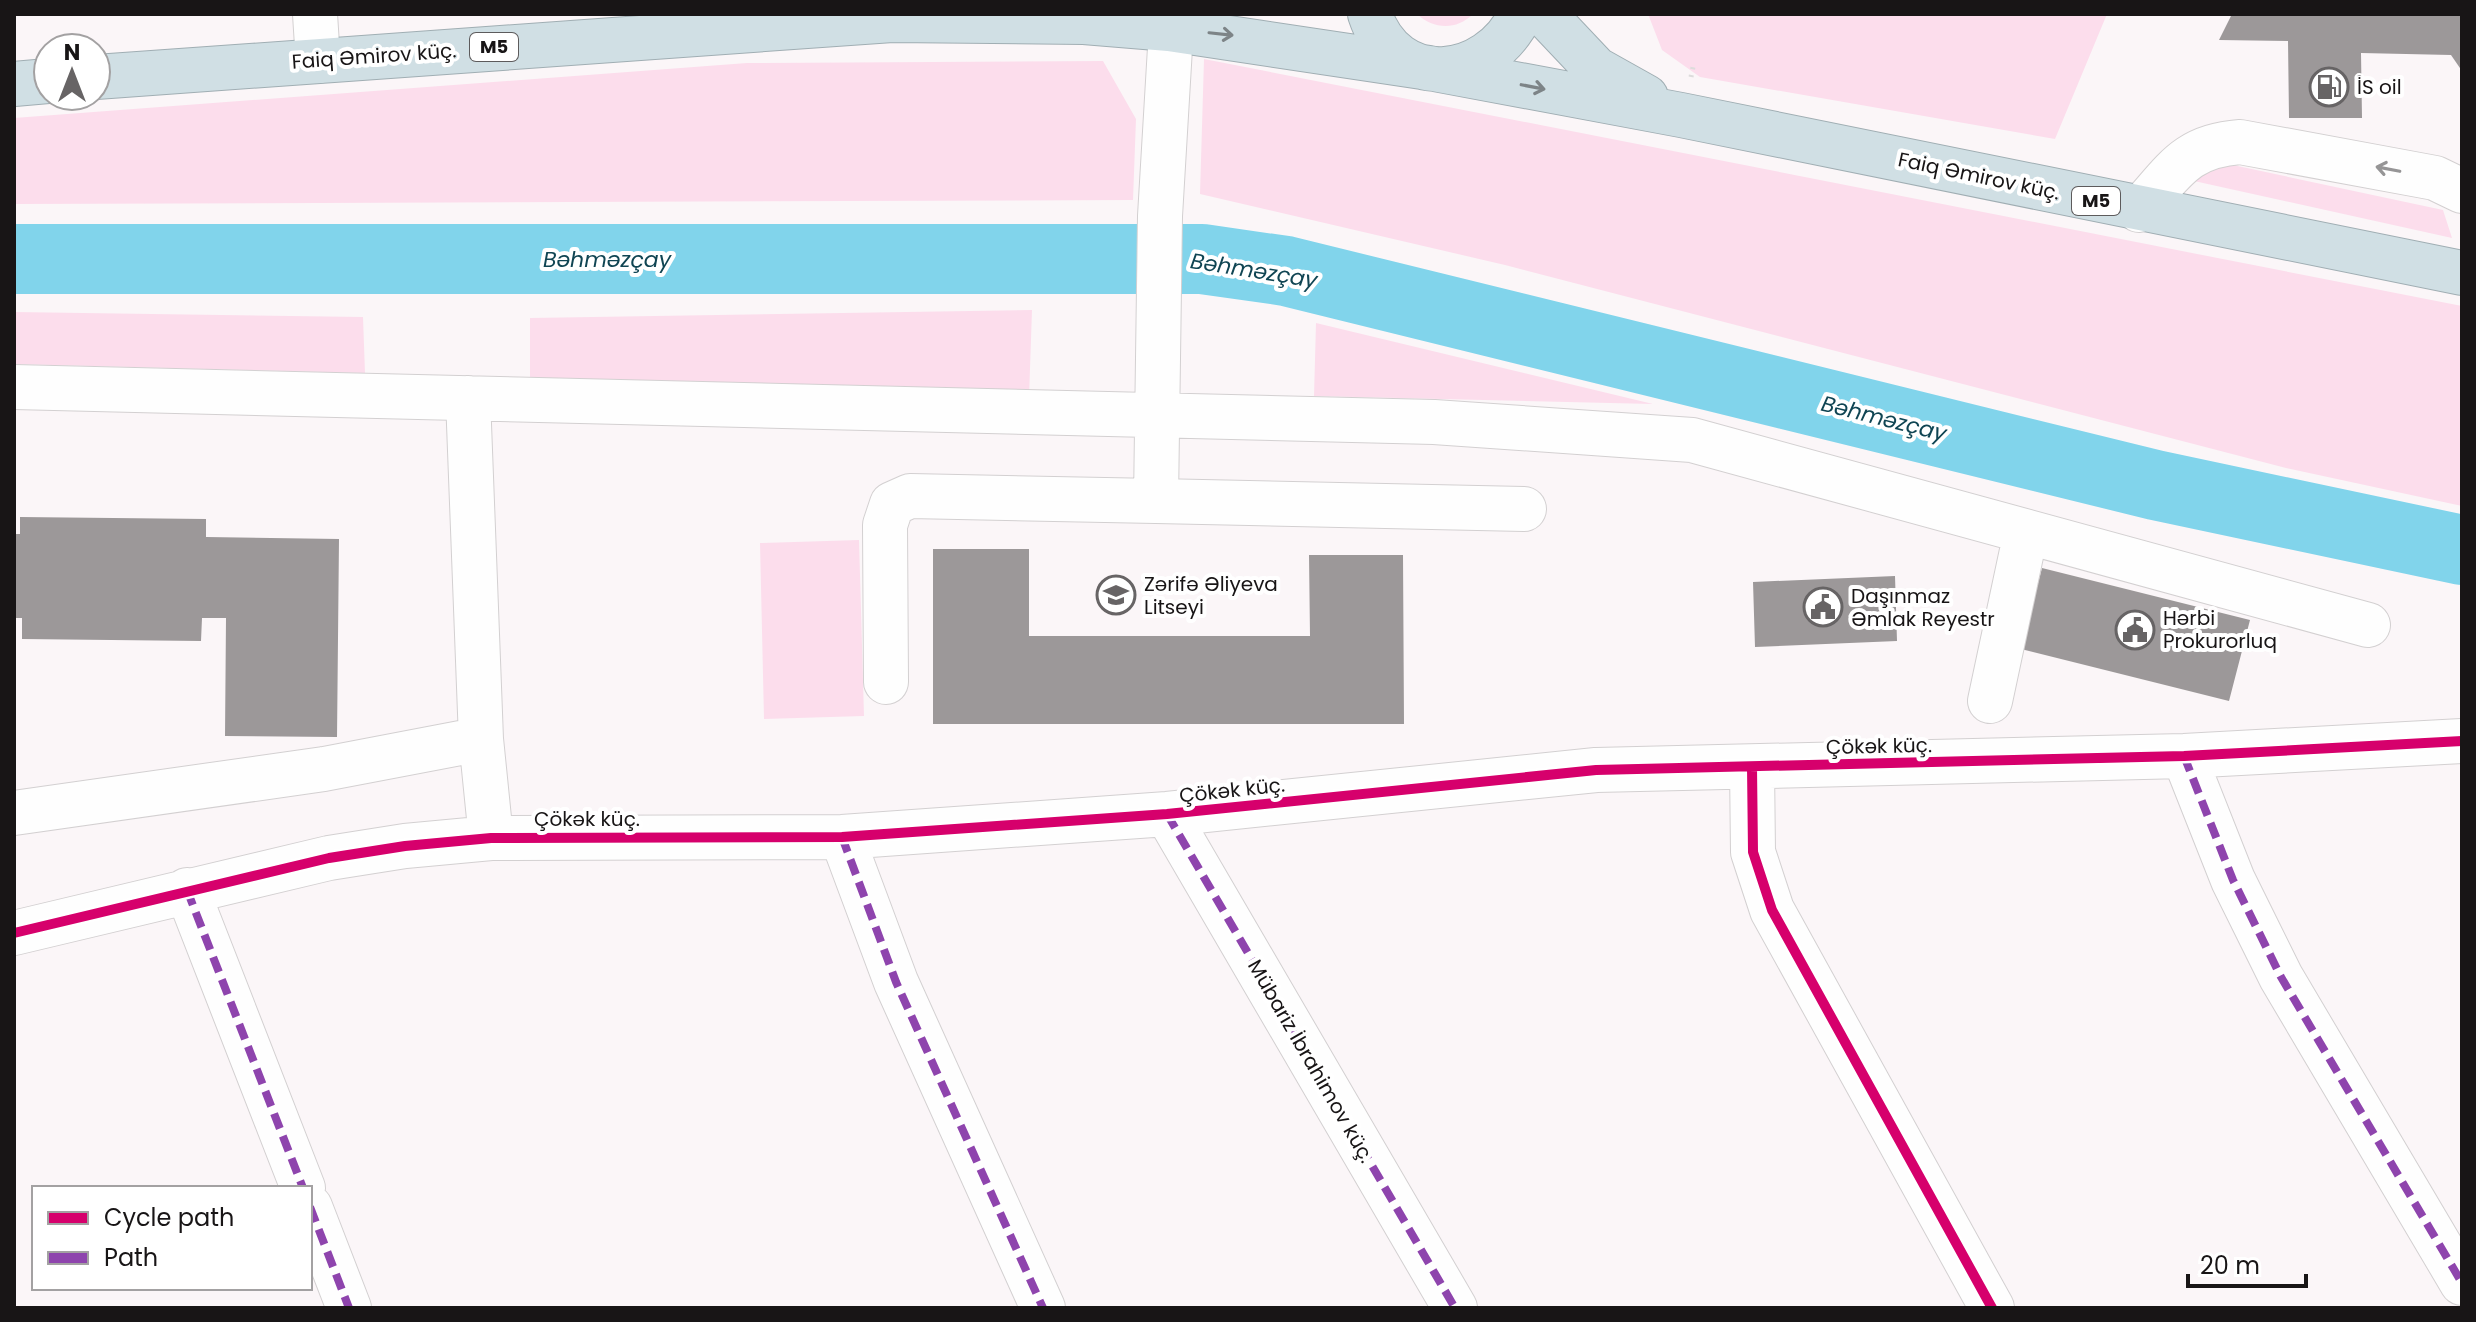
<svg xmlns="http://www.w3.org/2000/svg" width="2476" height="1322" font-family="Poppins,sans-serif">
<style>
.green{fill:#fcddec}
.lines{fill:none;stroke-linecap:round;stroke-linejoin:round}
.river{stroke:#81d4eb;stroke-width:70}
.building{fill:#9c9899}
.minor-casing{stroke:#d3d0d1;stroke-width:46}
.highway-casing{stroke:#a0aeb3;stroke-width:46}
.path{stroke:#dddcdc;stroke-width:5;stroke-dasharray:2 6;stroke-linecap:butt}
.minor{stroke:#fefefe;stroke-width:44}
.highway{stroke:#d0dfe4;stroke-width:44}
.quiet{stroke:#8e44ad;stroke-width:8;stroke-dasharray:16 8;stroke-linecap:butt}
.cycleway-casing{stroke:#fff;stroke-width:15}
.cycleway{stroke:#d6006c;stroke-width:10}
.oneway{stroke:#7d8487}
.oneway2{stroke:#969596}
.labels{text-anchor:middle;stroke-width:8;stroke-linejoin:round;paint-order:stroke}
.shield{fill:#fff;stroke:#5d5b5c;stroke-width:2}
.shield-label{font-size:18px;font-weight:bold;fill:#181516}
.street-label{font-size:20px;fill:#181516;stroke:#fff}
.poi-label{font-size:20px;fill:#181516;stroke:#fff;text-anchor:start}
.water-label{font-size:22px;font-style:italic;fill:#104553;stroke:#fff}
</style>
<rect width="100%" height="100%" fill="#fbf6f8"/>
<path class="green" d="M1417 14H1473C1456 31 1433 29 1417 14Z
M1648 14H2107L2055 139 1700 77 1662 50Z
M1204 59 2462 306V506L2286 468 1505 265 1200 194Z
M1103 61 1136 119 1133 200 14 204V118L747 63Z
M2214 161 2443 210 2452 238 2194 181Z
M1032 310 1029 398 530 381V318Z
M14 312 363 317 365 373 14 364Z
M1316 323 1653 404 1314 396Z
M859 540 864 716 764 719 760 543Z"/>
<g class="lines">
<path class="river" d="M14 259H1202L1286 271 2155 485 2462 550"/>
</g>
<path class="building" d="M2232 14H2462V71L2451 55 2361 53 2362 118H2289L2288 41 2219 40Z
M20 517 206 519V537L339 539 337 737 225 736 226 618H202L201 641 22 639V618H14V534H20Z
M933 549H1029V636H1310L1309 555H1403L1404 724H933Z
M2042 568 2250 620 2229 701 2021 649Z
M1895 576 1897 641 1755 647 1753 582Z"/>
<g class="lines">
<g class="minor-casing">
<path id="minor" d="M315 14 318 61
M2139 210C2174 172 2185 146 2240 142L2435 178 2462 191
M14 387 1434 422 1692 440 2368 625
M468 398 481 739 491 838
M1156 501 1524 509
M886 682 885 525 892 504 910 496 1156 501 1160 216 1172 14
M1990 701 2026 532
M2184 756 2233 880 2281 977 2462 1283
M1752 767 1753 852 1772 910 1992 1308
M14 813 324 769 481 739
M1167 814 1455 1308
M842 837 896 982 1043 1308
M187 890 303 1188
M14 933 329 858 405 846 491 838 842 837 1167 814 1596 770 2184 756 2462 741
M310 1207 349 1308"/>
</g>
<g class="highway-casing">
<path id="highway" d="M1370 14C1395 91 1487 84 1521 14
M1544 14 1596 69 1646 97
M96 77 892 20 1084 22 1169 29 1429 68 1681 115 2462 273
M14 84 48 81"/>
</g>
<path class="path" d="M1691 77 1694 62"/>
<use href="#minor" class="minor"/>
<use href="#highway" class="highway"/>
<path class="quiet" d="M2184 756 2233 880 2281 977 2462 1283
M1167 814 1455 1308
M842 837 896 982 1043 1308
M187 890 303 1188
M310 1207 349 1308"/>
<g class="cycleway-casing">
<path id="cycleway" d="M1752 767 1753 852 1772 910 1992 1308
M14 933 329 858 405 846 491 838 842 837 1167 814 1596 770 2184 756 2462 741"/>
</g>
<use href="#cycleway" class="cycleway"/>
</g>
<defs><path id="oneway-shaft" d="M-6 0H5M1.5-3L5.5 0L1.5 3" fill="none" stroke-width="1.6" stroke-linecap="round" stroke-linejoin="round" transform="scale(2)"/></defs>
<g class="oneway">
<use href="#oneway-shaft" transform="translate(1221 34) rotate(6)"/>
<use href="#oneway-shaft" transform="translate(1533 87) rotate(11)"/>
</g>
<use class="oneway2" href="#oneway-shaft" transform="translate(2388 169) rotate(-169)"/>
<defs>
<g id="fuel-ring" transform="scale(2)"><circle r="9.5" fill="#fff" stroke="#676465" stroke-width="1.5"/><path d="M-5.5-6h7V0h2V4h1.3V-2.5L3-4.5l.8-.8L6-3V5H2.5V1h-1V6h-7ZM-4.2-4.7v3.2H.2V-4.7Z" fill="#676465"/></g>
<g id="school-ring" transform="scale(2)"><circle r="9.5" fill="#fff" stroke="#676465" stroke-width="1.5"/><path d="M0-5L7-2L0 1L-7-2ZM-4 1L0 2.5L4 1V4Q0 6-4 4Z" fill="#676465"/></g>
<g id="civic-ring" transform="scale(2)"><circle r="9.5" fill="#fff" stroke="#676465" stroke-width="1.5"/><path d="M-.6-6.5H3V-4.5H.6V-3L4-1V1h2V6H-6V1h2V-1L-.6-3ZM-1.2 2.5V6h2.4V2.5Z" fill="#676465"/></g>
</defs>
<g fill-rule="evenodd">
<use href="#fuel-ring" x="2329" y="87"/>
<use href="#school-ring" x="1116" y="595"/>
<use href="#civic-ring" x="1823" y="607"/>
<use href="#civic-ring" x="2135" y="630"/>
</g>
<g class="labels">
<g class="shield">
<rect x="470" y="33" width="48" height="28" rx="6"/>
<rect x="2072" y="187" width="48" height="28" rx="6"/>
</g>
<g class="shield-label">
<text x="494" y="53">M5</text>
<text x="2096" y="207">M5</text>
</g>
<g class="street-label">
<text transform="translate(374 56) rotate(-4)" y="7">Faiq Əmirov küç.</text>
<text transform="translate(1979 176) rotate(12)" y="7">Faiq Əmirov küç.</text>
<text transform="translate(1879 746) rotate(-1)" y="7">Çökək küç.</text>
<text transform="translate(1232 790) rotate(-6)" y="7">Çökək küç.</text>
<text x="587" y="826">Çökək küç.</text>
<text transform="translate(1311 1061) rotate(60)" y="7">Mübariz İbrahimov küç.</text>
</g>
<g class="poi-label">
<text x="2357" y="94">İS oil</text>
<text x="1144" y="591">Zərifə Əliyeva<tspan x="1144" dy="23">Litseyi</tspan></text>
<text x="1851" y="603">Daşınmaz<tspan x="1851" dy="23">Əmlak Reyestr</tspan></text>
<text x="2163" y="625">Hərbi<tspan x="2163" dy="23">Prokurorluq</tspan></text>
</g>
<g class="water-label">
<text x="607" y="267">Bəhməzçay</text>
<text transform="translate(1254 270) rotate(9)" y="8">Bəhməzçay</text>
<text transform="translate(1884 418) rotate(14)" y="8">Bəhməzçay</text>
</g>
</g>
<rect width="2476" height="1322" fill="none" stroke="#181516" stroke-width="32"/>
<rect x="32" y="1186" width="280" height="104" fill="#ffffff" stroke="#a3a1a2" stroke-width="2"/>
<rect x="48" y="1212" width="40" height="12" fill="#d6006c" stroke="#a3a1a2" stroke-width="2"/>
<text x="104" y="1226" font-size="24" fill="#181516">Cycle path</text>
<rect x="48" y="1252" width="40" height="12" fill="#8e44ad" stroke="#a3a1a2" stroke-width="2"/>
<text x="104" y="1266" font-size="24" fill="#181516">Path</text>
<g transform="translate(72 72)"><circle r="38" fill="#ffffff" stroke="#a3a1a2" stroke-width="2"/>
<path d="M0-6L14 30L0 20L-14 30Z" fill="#676465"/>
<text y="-12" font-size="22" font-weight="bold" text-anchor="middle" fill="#181516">N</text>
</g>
<path d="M2188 1274v12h118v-12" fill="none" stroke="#181516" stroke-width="4"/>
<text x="2200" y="1274" font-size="24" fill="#181516" stroke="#ffffff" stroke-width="6" paint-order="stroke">20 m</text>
</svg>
